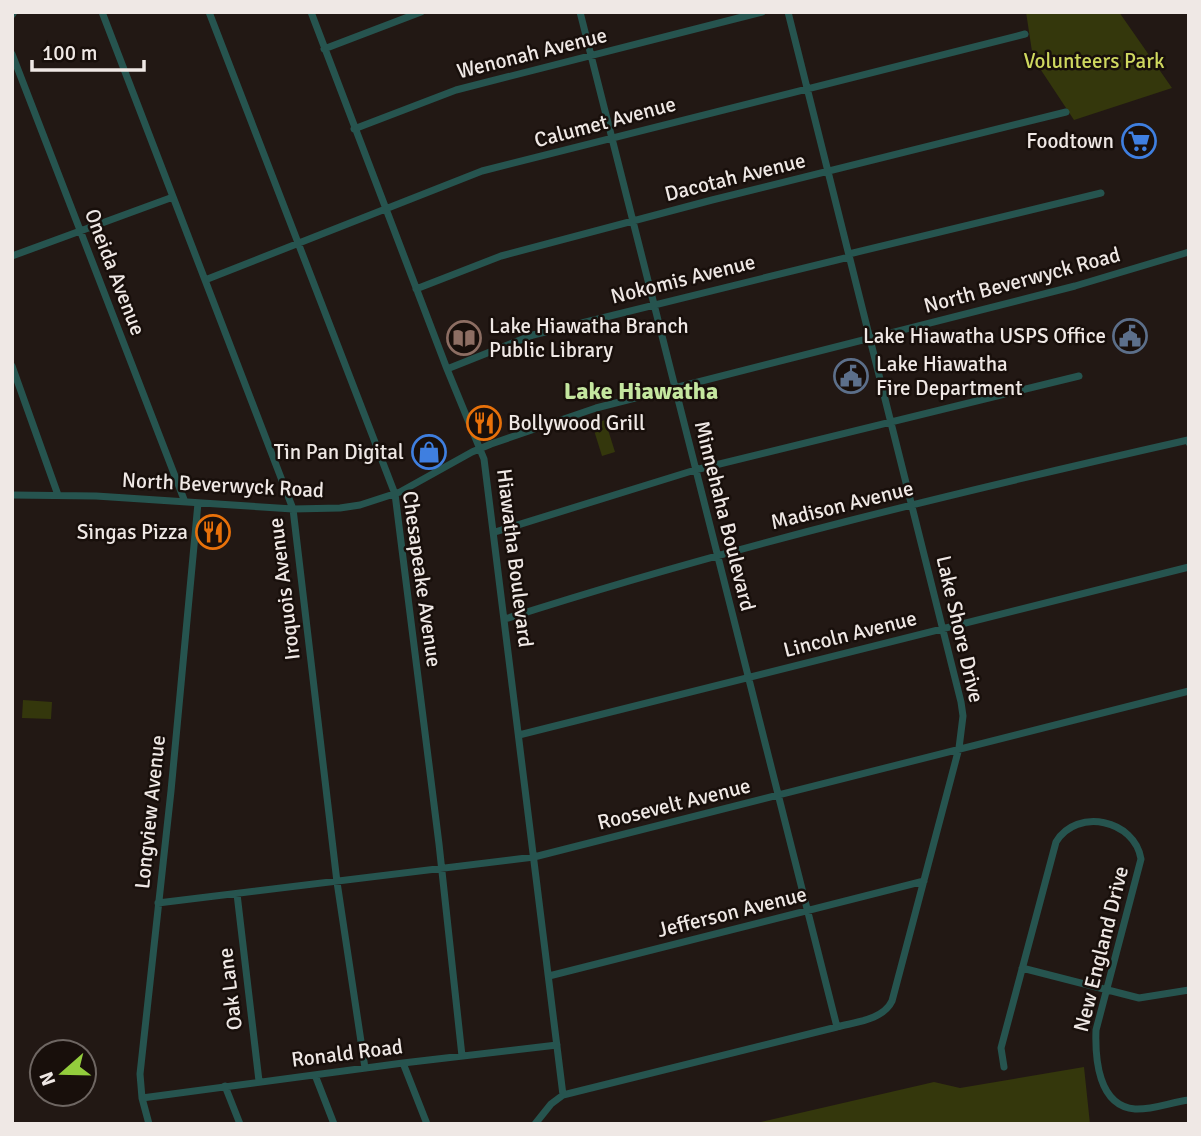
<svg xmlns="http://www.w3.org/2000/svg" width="1201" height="1136" font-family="Signika,sans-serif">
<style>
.green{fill:#34370c}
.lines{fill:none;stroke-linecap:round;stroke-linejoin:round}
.minor{stroke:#26544f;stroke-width:7}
.labels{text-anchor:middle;stroke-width:5;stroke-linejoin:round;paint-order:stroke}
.street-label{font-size:21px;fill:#efe8e5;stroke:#180f0b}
.park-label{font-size:21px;fill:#cfd85f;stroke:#180f0b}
.poi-label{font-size:21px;fill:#efe8e5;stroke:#180f0b;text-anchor:end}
.quarter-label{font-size:24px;font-weight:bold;fill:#c4e69f;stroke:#180f0b}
</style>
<rect width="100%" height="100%" fill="#221814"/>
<path class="green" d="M1026 12H1119L1172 88 1074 120 1033 58Z
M605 420 615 452 602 456 592 424Z
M23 700 52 702 51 719 22 718Z
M1084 1067 1090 1124H752L934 1082 960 1088Z"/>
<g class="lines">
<path class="minor" d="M102 12 293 509 337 882 365 1068
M209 12 395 494 439 844 462 1056
M311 12 447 369 484 459 563 1095
M580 12 837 1027
M12 15 14 12
M324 49 421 12
M12 54 185 502
M354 129 456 90 762 12
M849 254 1101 193
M12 256 173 197
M205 280 482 171 1025 34
M416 289 501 256 712 200 1066 112
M12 366 58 495
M447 369 533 335 849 257
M12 495 96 496 293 509 340 508 360 505 400 492 472 452 491 444 596 408 1075 286 1189 252
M495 532 695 470 1079 376
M505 619C729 547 958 492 1188 440L1189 443
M519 735 1189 567
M237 894 259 1081
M158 903 534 857 1189 691
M1022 968 1139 998 1189 990
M549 976 924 881
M403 1063 427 1124
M1004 1067 1001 1048 1056 842C1077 807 1135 820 1141 859L1096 1030C1095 1058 1098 1106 1135 1109 1153 1110 1171 1102 1189 1100
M315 1075 334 1124
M225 1086 240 1124
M142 1098 403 1063 557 1045
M149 1124 142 1098 140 1074 171 791 198 503
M535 1124 551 1104 563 1095 837 1027C855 1022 883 1020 892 1001L959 748 963 716 961 702 788 12"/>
</g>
<defs>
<g id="supermarket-ring" transform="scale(1.75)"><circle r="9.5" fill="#180f0b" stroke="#3f7fe0" stroke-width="1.5"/><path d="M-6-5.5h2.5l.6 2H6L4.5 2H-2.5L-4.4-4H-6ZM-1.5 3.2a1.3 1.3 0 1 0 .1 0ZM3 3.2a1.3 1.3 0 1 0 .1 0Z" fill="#3f7fe0"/></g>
<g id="civic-ring" transform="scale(1.75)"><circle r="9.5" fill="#180f0b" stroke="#5c6f8a" stroke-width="1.5"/><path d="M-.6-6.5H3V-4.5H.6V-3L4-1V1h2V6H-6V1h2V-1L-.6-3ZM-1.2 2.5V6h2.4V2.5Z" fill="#5c6f8a"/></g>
<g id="library-ring" transform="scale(1.75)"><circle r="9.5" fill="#180f0b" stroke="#8d6e63" stroke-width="1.5"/><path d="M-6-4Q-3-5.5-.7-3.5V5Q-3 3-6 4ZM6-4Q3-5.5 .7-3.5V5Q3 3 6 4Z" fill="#8d6e63"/></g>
<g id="restaurant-ring" transform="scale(1.75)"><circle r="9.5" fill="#180f0b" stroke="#e8710a" stroke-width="1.5"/><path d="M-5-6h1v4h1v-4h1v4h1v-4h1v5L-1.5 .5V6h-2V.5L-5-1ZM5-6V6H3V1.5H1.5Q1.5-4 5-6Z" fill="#e8710a"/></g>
<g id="shop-ring" transform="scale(1.75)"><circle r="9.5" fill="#180f0b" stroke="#3f7fe0" stroke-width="1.5"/><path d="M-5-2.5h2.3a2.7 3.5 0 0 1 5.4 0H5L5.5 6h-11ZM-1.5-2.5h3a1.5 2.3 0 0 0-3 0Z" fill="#3f7fe0"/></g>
</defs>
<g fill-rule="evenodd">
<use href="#supermarket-ring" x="1139" y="141"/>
<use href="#civic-ring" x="1130" y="336"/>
<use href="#library-ring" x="464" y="338"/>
<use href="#civic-ring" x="851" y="376"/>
<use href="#restaurant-ring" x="484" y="423"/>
<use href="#shop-ring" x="429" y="452"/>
<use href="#restaurant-ring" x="213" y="532"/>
</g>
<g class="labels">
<g class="street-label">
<text transform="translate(532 53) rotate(-14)" y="7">Wenonah Avenue</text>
<text transform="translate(605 122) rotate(-15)" y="7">Calumet Avenue</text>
<text transform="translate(735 177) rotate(-14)" y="7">Dacotah Avenue</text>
<text transform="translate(115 272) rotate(69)" y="7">Oneida Avenue</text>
<text transform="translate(683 279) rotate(-14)" y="7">Nokomis Avenue</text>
<text transform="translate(1022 280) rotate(-15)" y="7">North Beverwyck Road</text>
<text transform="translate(223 485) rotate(3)" y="7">North Beverwyck Road</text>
<text transform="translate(842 505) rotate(-14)" y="7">Madison Avenue</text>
<text transform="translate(725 516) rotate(76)" y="7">Minnehaha Boulevard</text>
<text transform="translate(515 558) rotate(83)" y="7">Hiawatha Boulevard</text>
<text transform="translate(422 579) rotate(82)" y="7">Chesapeake Avenue</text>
<text transform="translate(284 589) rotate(-97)" y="7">Iroquois Avenue</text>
<text transform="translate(960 629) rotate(77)" y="7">Lake Shore Drive</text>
<text transform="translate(850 634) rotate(-14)" y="7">Lincoln Avenue</text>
<text transform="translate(674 804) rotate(-14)" y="7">Roosevelt Avenue</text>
<text transform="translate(150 812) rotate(-84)" y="7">Longview Avenue</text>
<text transform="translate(732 912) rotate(-14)" y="7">Jefferson Avenue</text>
<text transform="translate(1101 949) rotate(-76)" y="7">New England Drive</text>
<text transform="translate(230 989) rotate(-97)" y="7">Oak Lane</text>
<text transform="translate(347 1053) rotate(-7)" y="7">Ronald Road</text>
</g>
<g class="park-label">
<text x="1094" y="68">Volunteers Park</text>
</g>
<g class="poi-label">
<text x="1114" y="148">Foodtown</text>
<text x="489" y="333" text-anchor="start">Lake Hiawatha Branch<tspan x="489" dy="24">Public Library</tspan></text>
<text x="1106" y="343">Lake Hiawatha USPS Office</text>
<text x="876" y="371" text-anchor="start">Lake Hiawatha<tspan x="876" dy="24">Fire Department</tspan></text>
<text x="508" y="430" text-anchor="start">Bollywood Grill</text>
<text x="404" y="459">Tin Pan Digital</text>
<text x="188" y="539">Singas Pizza</text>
</g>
<g class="quarter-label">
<text x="641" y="399">Lake Hiawatha</text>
</g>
</g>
<rect width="1201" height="1136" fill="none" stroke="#efe8e5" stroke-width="28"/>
<g transform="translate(63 1073) rotate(250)"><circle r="33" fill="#180f0b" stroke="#6e6662" stroke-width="2"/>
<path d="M0-5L12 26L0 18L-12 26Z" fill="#93cd3d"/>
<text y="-10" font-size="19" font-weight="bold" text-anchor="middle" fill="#efe8e5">N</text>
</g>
<path d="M32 60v10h112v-10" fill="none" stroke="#efe8e5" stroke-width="3.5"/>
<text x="42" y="60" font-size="21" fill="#efe8e5" stroke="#180f0b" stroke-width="5" paint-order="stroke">100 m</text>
</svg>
